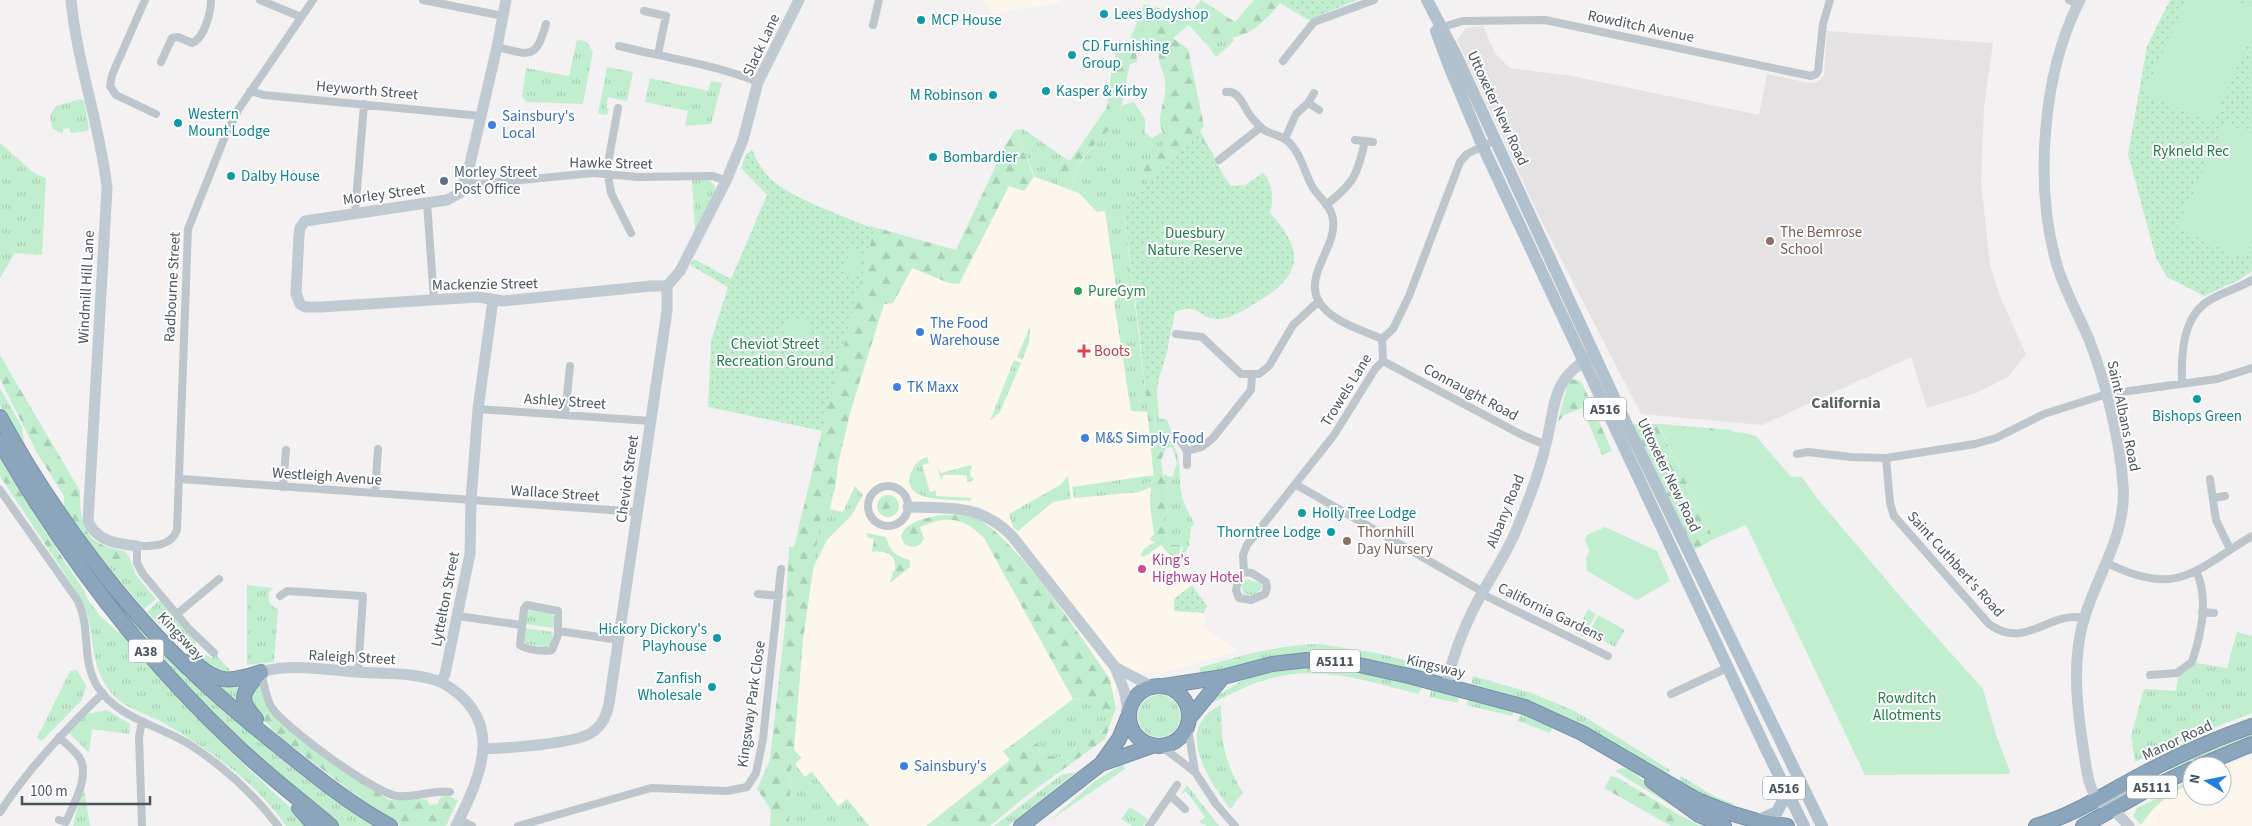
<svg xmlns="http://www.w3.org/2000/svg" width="2252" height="826" font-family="'Source Sans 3',sans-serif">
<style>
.commercial{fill:#fcf6ec}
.education{fill:#e4e2e2}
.grass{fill:url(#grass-tufts)}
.forest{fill:url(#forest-firs)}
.park{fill:url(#park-dots)}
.garden{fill:#c2eed0}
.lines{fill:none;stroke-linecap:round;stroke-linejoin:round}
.highway-casing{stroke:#7691a8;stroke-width:16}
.street{stroke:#bdc6cc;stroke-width:8}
.secondary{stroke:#bfcad3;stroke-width:11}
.primary{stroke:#b2c1ce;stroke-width:12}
.highway{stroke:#8ba6bc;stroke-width:14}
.culture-dot{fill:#0f9aa8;stroke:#fff;stroke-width:2}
.shop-dot{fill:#3f7fe0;stroke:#fff;stroke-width:2}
.service-dot{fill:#5c6f8a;stroke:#fff;stroke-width:2}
.education-dot{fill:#8d6e63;stroke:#fff;stroke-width:2}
.leisure-dot{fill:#2e9e5b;stroke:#fff;stroke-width:2}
.health-dot{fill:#e0444e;stroke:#fff;stroke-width:2}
.hotel-dot{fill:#d1479c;stroke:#fff;stroke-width:2}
.labels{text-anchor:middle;stroke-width:4;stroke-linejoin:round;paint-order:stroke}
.shield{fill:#fff;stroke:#80888e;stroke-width:1}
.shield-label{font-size:14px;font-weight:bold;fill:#49555d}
.culture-label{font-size:15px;fill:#0d838f;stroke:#fff;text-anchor:start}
.street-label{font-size:15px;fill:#49555d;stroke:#fff}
.shop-label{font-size:15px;fill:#366cbe;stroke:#fff;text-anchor:start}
.park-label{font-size:15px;fill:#1c7c46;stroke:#fff}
.service-label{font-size:15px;fill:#4e5e75;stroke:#fff;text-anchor:start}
.education-label{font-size:15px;fill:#785e54;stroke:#fff;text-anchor:start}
.leisure-label{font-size:15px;fill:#27864d;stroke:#fff;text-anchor:start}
.health-label{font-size:15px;fill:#be3a42;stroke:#fff;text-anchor:start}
.hotel-label{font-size:15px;fill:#b23c85;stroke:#fff;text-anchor:start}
.neighbourhood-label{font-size:16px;font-weight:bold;fill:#5d6165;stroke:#fff}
</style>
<defs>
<pattern id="grass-tufts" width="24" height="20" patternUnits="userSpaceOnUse" patternTransform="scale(1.25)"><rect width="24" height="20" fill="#c2eed0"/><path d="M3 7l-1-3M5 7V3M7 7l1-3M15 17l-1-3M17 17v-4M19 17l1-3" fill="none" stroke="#a8ceb5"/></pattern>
<pattern id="forest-firs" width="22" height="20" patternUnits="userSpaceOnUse" patternTransform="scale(1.25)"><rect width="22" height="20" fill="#c2eed0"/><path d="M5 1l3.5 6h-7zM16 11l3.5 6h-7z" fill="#a8ceb5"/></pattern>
<pattern id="park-dots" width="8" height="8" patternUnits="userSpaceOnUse" patternTransform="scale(1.25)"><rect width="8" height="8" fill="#c2eed0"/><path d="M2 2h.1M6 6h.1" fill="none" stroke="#a8ceb5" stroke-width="1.8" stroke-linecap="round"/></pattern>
</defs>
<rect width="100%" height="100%" fill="#f3f1f1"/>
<path class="commercial" d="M983 0H1061L1052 5 1012 10 993 15Z
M1034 177 1124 211 1145 378 1159 542 1179 566 1207 606 1204 627 1239 651 1166 672 1137 671 1114 692 1117 705 1112 725 1103 737 947 826H869L848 799 838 806 812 772 805 778 794 763 801 758 794 749 803 639 822 508 835 490 838 464 850 413 884 303H893L912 268 949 283 959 284 1009 186 1024 191Z
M2252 757V826H2141L2133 816 2136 809 2192 781V796H2222L2221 766Z"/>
<path class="education" d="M1483 26 1495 53 1510 68 1572 76 1759 115 1767 74 1809 83 1818 82 1824 75 1827 31 1993 43 1984 107 1981 182 1990 265 2001 299 2026 354 2008 377 1979 392 1927 408 1911 357 1762 425 1641 414 1539 216 1457 40 1466 28Z"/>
<path class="grass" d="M1139 19 1147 22 1154 37 1147 46 1130 38Z
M1232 37 1234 41 1216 57 1209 47 1212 39Z
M577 40 586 41 593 52 583 104 526 102 522 96 526 68 569 76Z
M607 67 633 72 627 101 608 97 606 108 609 109 607 115 598 114Z
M650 78 708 91 711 81 722 83 711 124 685 126 688 111 645 102Z
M81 99 84 101 89 128 87 131 71 133 69 128 63 129 62 134 52 128 50 115 56 106Z
M1134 102 1145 119V133L1152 138 1162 132 1168 138C1163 149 1150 159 1142 169L1148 185 1124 211 1148 412 1131 411 1114 301 1118 300 1117 293 1105 211 1097 212 1079 193 1071 190 1078 166 1092 147 1114 123 1123 105Z
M1023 129 1065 158 1056 168 1058 185 1035 177 1015 130Z
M0 143 34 173 46 178 42 255 15 253 0 278Z
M692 180H709L715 186V192L695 232Z
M1030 327 1029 343 1022 360 1017 357Z
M1014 360 1021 363 1000 412 990 421Z
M0 388 22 427 25 451 0 405Z
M1157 392 1159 419C1171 418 1168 426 1173 434L1169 439C1183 456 1178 471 1181 491 1182 502 1190 514 1194 524L1191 527 1189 545 1179 566 1176 563 1183 548 1182 545H1170L1166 540 1167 534 1164 531V515L1167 511 1165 506 1168 483 1163 478 1164 474 1169 477 1173 476 1177 463 1172 447 1166 448 1164 443 1157 438 1153 398Z
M4 435 52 511 203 690 280 758 306 779 374 826H339L249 751 178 679 83 564 2 436Z
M927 457 929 463 922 465 930 492 936 490V496L972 498 970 501C953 499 900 504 911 473 914 464 919 460 927 457Z
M971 465 972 469 970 470 971 477 974 478 972 481 967 482V475H943L941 481 938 468 941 473Z
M1068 476 1071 499 1053 502 1018 531 1013 527 1009 514 1060 485Z
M1147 476H1154V480L1143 485 1138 490 1140 492 1074 498 1072 487Z
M855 486 863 495 851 516 827 540 813 568 822 508 834 490 830 509 843 512Z
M92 547 100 555 119 563 129 557 136 575 156 599 144 609Z
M1248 579 1262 584V589L1253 595 1244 594 1241 585 1243 581Z
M247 585 273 588 269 592C267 601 270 606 278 609L274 662 247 665Z
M87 598 100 616 118 632 122 631C181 702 242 766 311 826H286C256 783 212 751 167 725 147 713 124 710 109 690 88 663 96 630 82 600Z
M160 600 196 641V652L201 657 206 655 212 658 216 655 229 669 233 677H221L195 659 147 612Z
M1588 609 1596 614 1583 637 1576 633Z
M530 610 551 613 555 618 553 628 525 624 527 613Z
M1598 615 1625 630 1615 647 1589 633Z
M524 628 553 632 552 643 546 647 526 644 523 639Z
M2237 632 2252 636V713L2200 733 2135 762 2131 736 2144 689 2176 691 2178 677 2197 663 2227 668Z
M1319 644 1377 653 1440 669 1436 674 1432 675C1389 664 1344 649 1300 653 1266 656 1234 667 1202 675L1199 668C1239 656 1277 645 1319 644Z
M1331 666 1423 686 1418 694C1368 681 1319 664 1268 679 1248 684 1230 695 1212 703L1209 701 1241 681 1277 668Z
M77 670 86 686 82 700 42 741 37 738 70 671Z
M1473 676 1532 693 1577 712 1670 770 1668 773C1635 760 1609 739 1578 723 1544 704 1508 694 1471 684Z
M207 678 235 683 241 690V710Z
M1432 689 1460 695 1458 703 1429 697Z
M1138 716a21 21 0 1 1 42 0a21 21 0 1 1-42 0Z
M1096 697C1099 702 1105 709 1106 715 1109 731 1093 739 1081 741L1068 756 1052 758 1040 753 1038 743 1026 746 1020 739 1073 699 1086 700Z
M1470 698 1514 711 1512 716 1466 705Z
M1221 705C1221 742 1224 761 1243 793L1230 809C1209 780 1172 728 1221 705Z
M107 710 130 724 129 734 92 729 89 753 68 732 86 714Z
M1521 713 1553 727 1550 733 1518 721Z
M2252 717V720L2104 789 2103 787 2183 744Z
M2252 730V737C2234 744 2164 776 2151 773Z
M794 763 805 777 812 772 838 806 847 799 869 826H789L791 768Z
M1123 764 1125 769 1049 821 1095 781Z
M1621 768 1629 769 1689 816 1615 771Z
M1076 772 1008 826H994L1061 775Z
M1681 776 1712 795 1734 804 1733 807 1700 796 1679 779Z
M2189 781 2187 785C2165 796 2155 805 2141 825L2133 816 2136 809Z
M83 783 90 826H73Z
M1187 785 1219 826H1208L1199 822 1205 817 1186 791 1180 795Z
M1130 807 1148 819 1143 826H1132L1121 819Z"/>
<path class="forest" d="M1201 0 1235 22 1254 0H1356L1308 20 1280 3C1259 28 1246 40 1212 39L1209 47 1189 25 1173 38 1188 49 1204 126 1200 131C1211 149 1218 169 1231 186L1150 189 1142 169C1149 159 1163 149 1167 138 1151 121 1168 102 1165 81 1164 70 1157 63 1159 51L1151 45 1154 37H1144L1142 29 1147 22 1139 19 1144 4 1179 14 1186 6 1193 10Z
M1119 40 1136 50 1137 62 1130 64C1125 83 1125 107 1114 123 1103 138 1088 148 1079 164 1075 172 1074 182 1071 190L1058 185 1056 168 1065 158 1070 161 1107 107 1112 68Z
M1015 130 1034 177 1024 191 1009 186 959 284 949 283 912 268 893 303 884 304 850 413 838 464 835 490 822 508 803 639 794 749 801 758 791 768 789 826H770L771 810 757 789 770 760 785 626 789 547H794L822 431 815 423 849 310 870 226 956 250 1005 146Z
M1142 321 1159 377 1157 392 1153 398 1157 438 1164 443 1166 448 1161 460 1163 478 1168 483 1165 506 1167 511 1164 515V531L1167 534 1166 540 1170 545H1182L1176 563 1161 545 1144 557 1140 556 1144 549 1155 542 1151 541 1150 538 1154 535 1150 504 1151 487 1140 492 1137 488 1154 480 1139 327Z
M0 355 80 491C80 527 85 545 125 551L129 557 119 563 100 555 92 547 64 510V496L37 453 0 379Z
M1571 379 1580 381 1583 385 1612 451 1602 455 1582 408 1564 415 1558 422 1567 386Z
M1632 424H1661L1732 430 1734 433 1659 427 1714 539 1692 551Z
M0 458 46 533 85 592 87 598 82 600 0 476Z
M877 506a11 11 0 1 1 22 0a11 11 0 1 1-22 0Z
M940 515C951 515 964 514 974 518 1013 532 1084 642 1110 679L1116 708 1105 739 1026 796 990 826H926L1010 760 1003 751 1020 739 1026 746 1038 743 1040 753C1054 759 1065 759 1076 748L1075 744C1092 734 1105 740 1106 715L1101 713 1096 697 1086 700 1073 699 984 538C964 517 947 515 920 527L924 539C919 548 913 548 904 544L901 536C907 521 926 518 940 515Z
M866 533 886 537C890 551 895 556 910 560V567L890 583 893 571H895C897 555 887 550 872 552L874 539 868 538Z
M255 686H261L271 713 324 757 389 800 422 799 427 800 429 805 438 804 439 800 444 794 458 800 446 826H400L385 817 282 739 247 704Z
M1611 776 1618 778 1681 816 1701 826H1671L1604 788Z"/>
<path class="park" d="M1279 0H1357L1311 19Z
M2170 0H2252V271L2239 280 2204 296 2167 277 2156 258 2128 154 2147 46Z
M1195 133 1212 152 1221 173 1231 186 1245 185 1263 173C1274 183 1273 200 1270 213 1307 253 1301 276 1256 303 1245 309 1230 320 1217 319 1199 319 1199 302 1175 312L1166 356 1159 378H1145L1124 211Z
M752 150C757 161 763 172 772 180 793 199 847 217 874 229L822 431 708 407 711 341 728 287 690 265 694 259 731 279 767 195 741 168 746 154Z
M1192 585 1207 606 1204 613 1174 611V599Z"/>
<path class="garden" d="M2187 0H2235L2252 7V33L2212 123 2144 93Z
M2225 123 2252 135V239L2243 258 2177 228Z
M850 251 862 255 855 277 843 272Z
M810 318 813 349 788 352 786 329 793 319Z
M1659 426 1745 433 1756 436 1791 477H1802L1817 498 1899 595 1983 689 1996 735 2010 771 2009 774 1865 775 1746 525 1714 539Z
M1605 527 1657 551 1670 581 1637 600 1587 571 1586 558 1590 551 1585 541 1587 535Z"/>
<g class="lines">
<g class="highway-casing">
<path id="highway" d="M0 417C50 509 122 607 199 678 224 702 250 723 277 745 313 774 349 804 390 826
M0 442C64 554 142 657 236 745 266 774 299 799 331 826
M192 660C217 684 229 683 261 672
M1129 716a30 30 0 1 1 60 0a30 30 0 1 1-60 0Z
M1164 686 1223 677 1272 664 1307 660 1350 663 1409 676 1525 707 1582 733 1697 800 1730 813 1757 821 1787 826
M1191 716 1223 677
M256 719C236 699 244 690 260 673
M1101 764 1152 746
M2199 766 2252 744
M1652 781 1699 815 1724 826
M299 808 315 826
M1021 826 1101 764 1119 739 1128 717
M2036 826C2077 814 2113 789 2150 770 2183 753 2217 738 2252 726
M2083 826 2147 790 2192 769"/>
</g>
<path class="street" d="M145 0 112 75 110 86 116 95 156 114
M260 0 301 17
M423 0 503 16
M2069 0 2078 4
M644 11 666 16 658 54
M873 25 879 0
M1439 28 1463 21 1545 20 1811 76 1816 74 1818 71 1823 24 1830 0
M619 46C666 58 713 64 758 82
M497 47C530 55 536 60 546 24
M1283 61 1314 22 1374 0
M161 62 172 38 178 37 192 43C204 39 211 12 211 0
M250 91 264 95 481 116
M1226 92C1241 90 1244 110 1253 119 1257 123 1260 127 1264 130 1275 136 1286 136 1293 147 1303 159 1305 175 1313 188 1320 198 1332 207 1333 220 1337 246 1305 274 1318 300 1329 321 1362 330 1382 339
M1308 103 1314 93
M618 108 607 169 611 193 631 233
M1285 139 1296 114 1308 103 1319 110
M1355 140 1373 142
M1219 160 1261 127
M465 182 479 184 593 173 638 177 713 176 726 181
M427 203 434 300
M1326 205C1354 183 1357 176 1365 141
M355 213 364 104
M1176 334 1202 337 1241 374H1259L1269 366 1293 325 1319 301
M1383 361 1522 435 1546 445
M2182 384C2181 355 2182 316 2210 300 2223 292 2239 288 2252 280
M478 409 650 421
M565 415 570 366
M1177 436 1187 451V465
M1187 451 1202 447 1213 438 1251 390 1252 375
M1797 454 1808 452 1851 457 1886 458 1975 444 1996 438 2044 414 2107 394 2217 379 2252 368
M1886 458 1890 503 1894 516 1989 624C2025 651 2050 610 2084 618
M181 479 638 512
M2210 479 2216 520 2230 549
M1295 484 1478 589 1488 597 1608 656
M868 506a20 20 0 1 1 40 0a20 20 0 1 1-40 0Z
M283 487 286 450
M0 490 78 601C91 628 81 659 97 686 117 718 158 725 189 744 223 766 253 793 278 826
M375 493 378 449
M2213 498 2225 496
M2107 563C2177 598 2194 571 2252 536
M1244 572 1239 576 1236 590 1239 598 1251 600 1265 594 1267 588 1266 582 1252 573 1244 572 1243 555 1247 545 1334 435 1375 369 1383 361 1382 339 1393 329 1409 296 1460 162 1467 154 1495 140
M758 594 779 596
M280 596 287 591 363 596 358 672
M527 605 558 611V635L552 650C544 652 527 650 520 645L524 609Z
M2202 612 2214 613
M177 614 219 579
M458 616 521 625
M559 631 619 640
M214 653 189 629 143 574 137 563V546C152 546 171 547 177 530L188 229 224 139 238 110 313 0
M261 672C264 684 266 699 272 708 286 728 374 793 397 796 412 798 440 789 450 792
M2150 675 2177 673 2192 662C2201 635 2209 597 2196 571
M1671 694 1727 668
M1188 728 1195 772
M59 737C65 743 73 749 79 757 91 775 73 805 66 822L59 820
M1161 746 1195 772 1216 804 1235 826
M1170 795 1185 809
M0 812C29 768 65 730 103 693
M459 820 472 826
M142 826 139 737 142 721
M518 826 651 788 727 791 747 787 756 773 763 739 781 569
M1149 826 1177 785"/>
<path class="secondary" d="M71 0C77 64 100 124 107 188L88 521C96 541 117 544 137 546
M506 0 497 47 469 168 460 193 447 200 305 221 300 228 299 235 296 293 300 304 305 307H322L478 297 503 301 651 286H667
M2080 0C2042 74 2034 186 2057 265 2065 292 2080 317 2090 342 2106 383 2120 441 2123 485 2127 533 2099 571 2085 616 2071 658 2077 709 2084 753 2086 768 2089 793 2101 803L2122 794 2138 795
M908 507C949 508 981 504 1012 536L1115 667 1151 686
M1115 667 1124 690 1128 710
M261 672C291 663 326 670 357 672 384 674 415 672 441 682
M1446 685C1452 660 1462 632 1473 610 1486 584 1503 560 1515 533 1527 505 1539 474 1546 444 1556 404 1551 379 1591 357
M484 749C507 748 574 744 591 733 602 726 606 717 609 704L667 311V286L680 271 726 181 743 140 758 82 799 0
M2114 810 2129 826
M456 826C483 772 506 718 441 682L445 674 470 554 471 501 478 409 493 300"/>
<path class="primary" d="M1427 0 1456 55 1625 421 1822 826
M1436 31 1449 66 1483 147 1766 749 1804 826
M1757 821 1777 812 1787 793"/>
<use href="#highway" class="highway"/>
</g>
<g class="culture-dot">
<circle cx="1104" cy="14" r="5"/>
<circle cx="921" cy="20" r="5"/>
<circle cx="1072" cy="55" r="5"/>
<circle cx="1046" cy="91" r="5"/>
<circle cx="993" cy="95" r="5"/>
<circle cx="178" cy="123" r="5"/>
<circle cx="933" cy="157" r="5"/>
<circle cx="231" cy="176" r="5"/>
<circle cx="2197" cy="399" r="5"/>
<circle cx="1302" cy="513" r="5"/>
<circle cx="1331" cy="532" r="5"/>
<circle cx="717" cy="638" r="5"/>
<circle cx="712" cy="687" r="5"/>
</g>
<g class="shop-dot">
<circle cx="492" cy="125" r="5"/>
<circle cx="920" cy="332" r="5"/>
<circle cx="897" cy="387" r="5"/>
<circle cx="1085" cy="438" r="5"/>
<circle cx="904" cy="766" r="5"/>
</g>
<circle class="service-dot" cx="444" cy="181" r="5"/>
<g class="education-dot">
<circle cx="1770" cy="241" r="5"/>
<circle cx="1347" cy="541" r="5"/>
</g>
<circle class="leisure-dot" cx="1078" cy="291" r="5"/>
<path class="health-dot" d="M1081.5 343.5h5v5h5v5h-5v5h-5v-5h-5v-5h5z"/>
<circle class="hotel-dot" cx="1142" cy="569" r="5"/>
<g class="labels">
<g class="shield">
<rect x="1584" y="397.5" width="42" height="23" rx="4"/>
<rect x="128.5" y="639.5" width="35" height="23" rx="4"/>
<rect x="1310" y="649.5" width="50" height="23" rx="4"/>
<rect x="2127" y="775.5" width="50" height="23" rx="4"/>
<rect x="1763" y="776.5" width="42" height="23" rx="4"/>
</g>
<g class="shield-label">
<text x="1605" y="414">A516</text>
<text x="146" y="656">A38</text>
<text x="1335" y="666">A5111</text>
<text x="2152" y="792">A5111</text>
<text x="1784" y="793">A516</text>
</g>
<g class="culture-label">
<text x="1114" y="19">Lees Bodyshop</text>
<text x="931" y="25">MCP House</text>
<text x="1082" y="51">CD Furnishing<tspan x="1082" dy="17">Group</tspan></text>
<text x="1056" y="96">Kasper &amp; Kirby</text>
<text x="983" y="100" text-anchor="end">M Robinson</text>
<text x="188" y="119">Western<tspan x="188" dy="17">Mount Lodge</tspan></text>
<text x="943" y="162">Bombardier</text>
<text x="241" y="181">Dalby House</text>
<text x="2197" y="421" text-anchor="middle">Bishops Green</text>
<text x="1312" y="518">Holly Tree Lodge</text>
<text x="1321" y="537" text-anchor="end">Thorntree Lodge</text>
<text x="707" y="634" text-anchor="end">Hickory Dickory's<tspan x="707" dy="17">Playhouse</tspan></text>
<text x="702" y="683" text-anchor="end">Zanfish<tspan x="702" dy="17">Wholesale</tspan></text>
</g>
<g class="street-label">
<text transform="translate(1641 26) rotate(12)" y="5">Rowditch Avenue</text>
<text transform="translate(761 45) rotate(-65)" y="5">Slack Lane</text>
<text transform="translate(367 90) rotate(5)" y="5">Heyworth Street</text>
<text transform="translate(1498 108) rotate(65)" y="5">Uttoxeter New Road</text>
<text transform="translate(611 163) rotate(1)" y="5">Hawke Street</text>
<text transform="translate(384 194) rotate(-8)" y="5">Morley Street</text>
<text transform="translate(485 284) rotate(-1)" y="5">Mackenzie Street</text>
<text transform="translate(86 287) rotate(-87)" y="5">Windmill Hill Lane</text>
<text transform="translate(172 287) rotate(-87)" y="5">Radbourne Street</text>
<text transform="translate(1346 390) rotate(-58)" y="5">Trowels Lane</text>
<text transform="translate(1471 392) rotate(28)" y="5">Connaught Road</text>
<text transform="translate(565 401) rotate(4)" y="5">Ashley Street</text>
<text transform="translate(2124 416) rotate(78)" y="5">Saint Albans Road</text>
<text transform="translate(1669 475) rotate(64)" y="5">Uttoxeter New Road</text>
<text transform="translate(327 476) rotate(4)" y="5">Westleigh Avenue</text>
<text transform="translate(627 479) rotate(-82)" y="5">Cheviot Street</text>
<text transform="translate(555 493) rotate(4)" y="5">Wallace Street</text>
<text transform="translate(1505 511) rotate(-68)" y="5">Albany Road</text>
<text transform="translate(1956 564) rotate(48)" y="5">Saint Cuthbert's Road</text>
<text transform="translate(445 599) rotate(-79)" y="5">Lyttelton Street</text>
<text transform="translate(1551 612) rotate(26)" y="5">California Gardens</text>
<text transform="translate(181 636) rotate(47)" y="5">Kingsway</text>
<text transform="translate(352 657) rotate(3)" y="5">Raleigh Street</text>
<text transform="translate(1436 666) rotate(14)" y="5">Kingsway</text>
<text transform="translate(751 704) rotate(-82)" y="5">Kingsway Park Close</text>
<text transform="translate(2177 740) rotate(-25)" y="5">Manor Road</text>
</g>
<g class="shop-label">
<text x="502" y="121">Sainsbury's<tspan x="502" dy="17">Local</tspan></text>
<text x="930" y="328">The Food<tspan x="930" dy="17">Warehouse</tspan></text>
<text x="907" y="392">TK Maxx</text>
<text x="1095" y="443">M&amp;S Simply Food</text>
<text x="914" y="771">Sainsbury's</text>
</g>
<g class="park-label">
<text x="2191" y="156">Rykneld Rec</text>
<text x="1195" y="238">Duesbury<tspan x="1195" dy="17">Nature Reserve</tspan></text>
<text x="775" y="349">Cheviot Street<tspan x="775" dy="17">Recreation Ground</tspan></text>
<text x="1907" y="703">Rowditch<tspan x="1907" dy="17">Allotments</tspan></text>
</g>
<g class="service-label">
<text x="454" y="177">Morley Street<tspan x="454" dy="17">Post Office</tspan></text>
</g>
<g class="education-label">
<text x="1780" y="237">The Bemrose<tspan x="1780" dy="17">School</tspan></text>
<text x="1357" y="537">Thornhill<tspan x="1357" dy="17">Day Nursery</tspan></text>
</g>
<g class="leisure-label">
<text x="1088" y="296">PureGym</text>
</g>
<g class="health-label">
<text x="1094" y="356">Boots</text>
</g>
<g class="hotel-label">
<text x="1152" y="565">King's<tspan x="1152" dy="17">Highway Hotel</tspan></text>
</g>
<g class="neighbourhood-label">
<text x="1846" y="408">California</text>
</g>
</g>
<g transform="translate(2207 781) rotate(280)"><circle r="24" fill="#ffffff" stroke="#b6bbbe"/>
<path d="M0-4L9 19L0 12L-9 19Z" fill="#227edb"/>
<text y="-8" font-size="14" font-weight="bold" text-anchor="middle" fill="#49555d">N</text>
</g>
<path d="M22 796v8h128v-8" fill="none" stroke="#49555d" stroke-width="2.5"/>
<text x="30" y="796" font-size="15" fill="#49555d" stroke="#ffffff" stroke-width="4" paint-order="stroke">100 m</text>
</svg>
